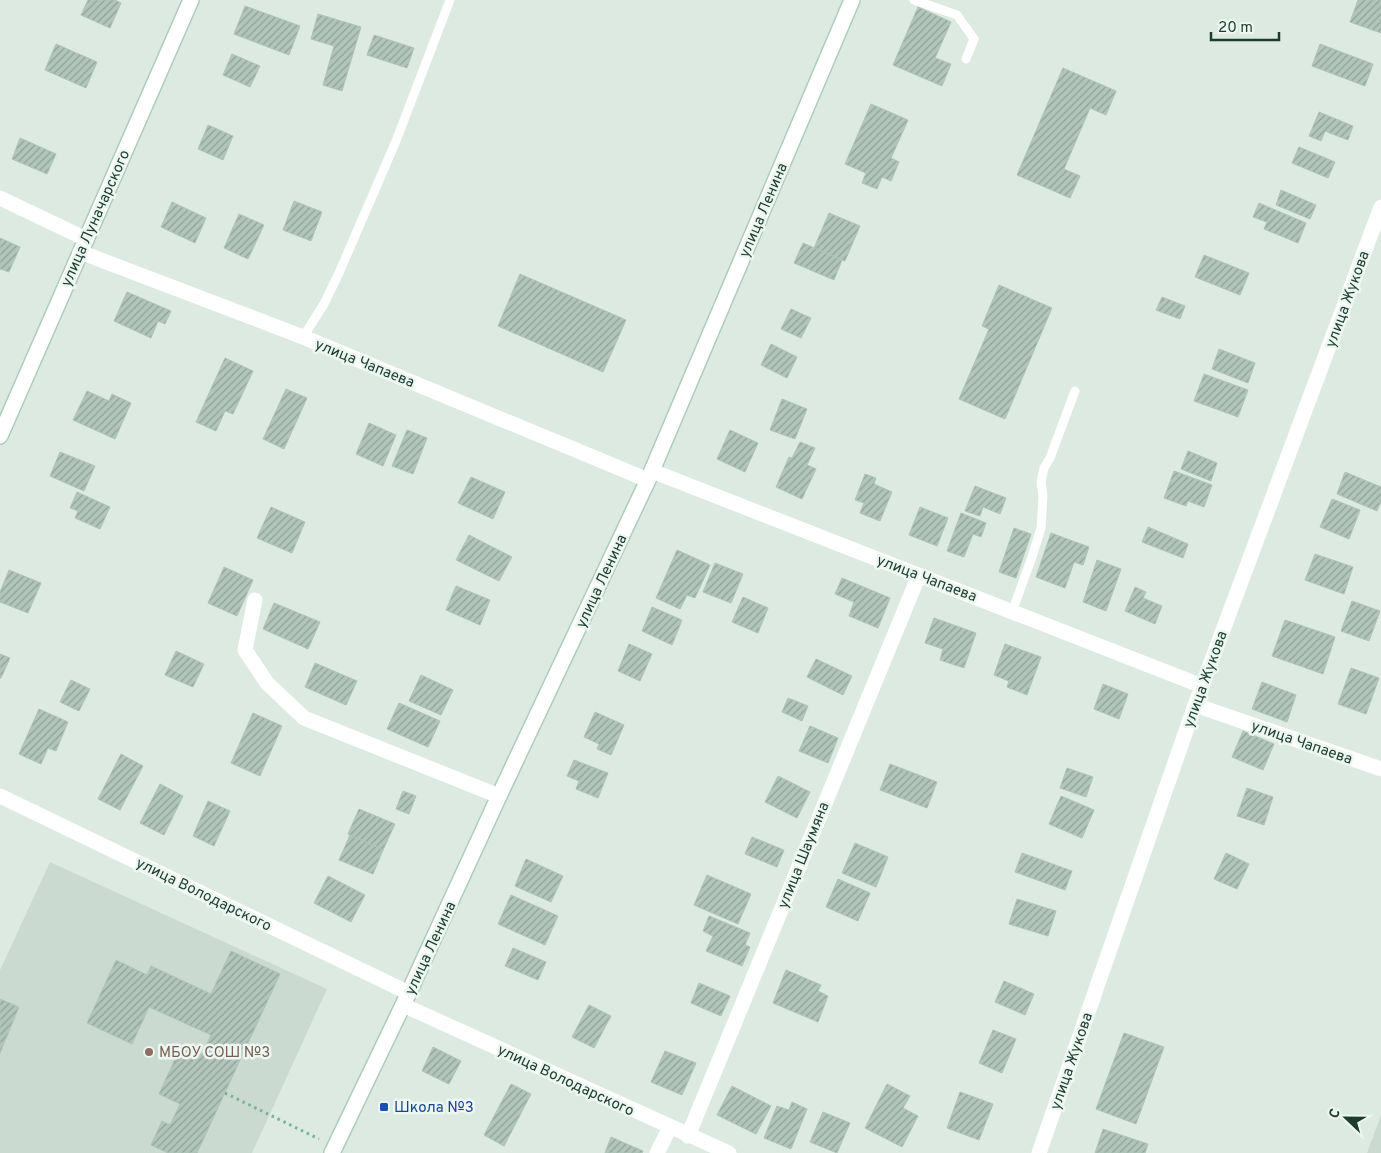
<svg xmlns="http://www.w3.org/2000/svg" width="1381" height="1153" font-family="Overpass,sans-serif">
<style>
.built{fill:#cbdad1}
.building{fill:url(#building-hatch);stroke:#aec4b8}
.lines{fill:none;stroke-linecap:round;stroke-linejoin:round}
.secondary-casing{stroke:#afcbbd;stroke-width:18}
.path{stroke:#7ab198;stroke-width:3;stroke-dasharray:2.5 4;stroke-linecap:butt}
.lane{stroke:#fff;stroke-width:9}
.street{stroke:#fff;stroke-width:15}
.secondary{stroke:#fff;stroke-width:15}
.education-dot{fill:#8d6e63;stroke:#edf7f1;stroke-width:2}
.transit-dot{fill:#1a4fb4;stroke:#edf7f1;stroke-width:2}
.labels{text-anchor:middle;stroke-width:5;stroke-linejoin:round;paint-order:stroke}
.street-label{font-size:15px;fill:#1d3b2f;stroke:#edf7f1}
.education-label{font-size:15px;fill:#785e54;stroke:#edf7f1;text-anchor:start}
.transit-label{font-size:15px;fill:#164399;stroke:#edf7f1;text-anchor:start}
</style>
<defs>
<pattern id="building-hatch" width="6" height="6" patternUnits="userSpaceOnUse" patternTransform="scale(1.25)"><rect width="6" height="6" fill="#b2c5bb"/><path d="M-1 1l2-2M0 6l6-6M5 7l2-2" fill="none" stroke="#90a198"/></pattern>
</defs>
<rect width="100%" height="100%" fill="#dceae2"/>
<path class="built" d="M50 862 327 989 252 1153H0V970Z
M1381 1115V1153H1367Z"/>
<path class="building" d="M88 0H115L121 3 110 28 81 15Z
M1358 0H1381V33L1350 22Z
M245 6 300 26 289 55 234 34Z
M918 7 951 22 935 58 951 64 942 86 893 65Z
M318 14 361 27 342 91 323 85 334 46 311 39Z
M374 35 414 48 407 68 367 55Z
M56 44 97 62 86 88 45 70Z
M1320 44 1373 64 1365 86 1312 66Z
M232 54 260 66 250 87 223 75Z
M1063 68 1116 91 1106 115 1090 108 1064 169 1080 176 1070 198 1017 175Z
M871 104 908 120 891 158 899 162 891 181 882 177 877 189 862 183 866 173 845 164Z
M1319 112 1353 126 1348 140 1325 131 1321 141 1309 136Z
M208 125 233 136 223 160 198 149Z
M20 138 56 154 47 174 12 159Z
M1299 147 1335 162 1328 178 1292 163Z
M1281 190 1316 205 1310 219 1276 205Z
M294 201 322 212 311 241 283 230Z
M172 202 206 218 195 243 161 227Z
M1259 203 1306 223 1298 243 1264 229 1267 222 1253 217Z
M829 213 860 226 845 261 814 248Z
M239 214 264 225 248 259 224 248Z
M0 238 20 247 9 272 0 269Z
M803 243 842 260 834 280 794 263Z
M1204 255 1249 273 1240 295 1195 277Z
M520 274 626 320 603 372 498 326Z
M999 285 1052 308 1005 419 959 399 989 329 982 326Z
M127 292 171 311 165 324 158 321 151 338 114 321Z
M1162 297 1185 306 1180 319 1156 310Z
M791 309 811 318 801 338 781 329Z
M771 344 797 357 787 378 761 365Z
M1219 349 1255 363 1248 383 1212 369Z
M225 358 253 371 233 414 225 411 216 431 196 422Z
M1204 374 1248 390 1238 417 1194 401Z
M286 389 307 398 284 449 263 439Z
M87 391 109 401 112 394 131 403 115 439 73 420Z
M782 399 807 409 795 439 770 430Z
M369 423 396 435 383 466 356 454Z
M407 430 427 438 413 474 392 466Z
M730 430 758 443 745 472 717 459Z
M800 442 815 448 807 465 816 469 802 499 776 487 789 457 792 458Z
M1188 451 1217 463 1211 481 1181 469Z
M60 452 95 466 84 491 50 476Z
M1174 471 1212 485 1204 507 1188 501 1186 506 1164 498Z
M1345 472 1381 487V501L1377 511 1337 494Z
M865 474 876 478 874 484 892 492 880 521 860 513 864 503 855 500Z
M471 477 505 492 493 519 458 503Z
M975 486 1006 498 1000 514 983 507 980 516 965 511Z
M77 492 110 507 100 529 75 518 78 511 70 508Z
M1332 499 1360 510 1349 539 1320 527Z
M271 507 305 522 292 553 257 538Z
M920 507 948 518 937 546 909 535Z
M961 513 986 523 981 537 973 534 964 557 947 551Z
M1148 527 1188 544 1183 558 1142 542Z
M1014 528 1031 534 1016 578 999 572Z
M1051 533 1089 547 1083 565 1074 562 1065 588 1036 577Z
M469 535 512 557 499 581 456 560Z
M677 550 710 565 695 598 687 595 680 609 656 598Z
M1315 554 1353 567 1344 594 1305 580Z
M1097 560 1121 569 1106 611 1083 602Z
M715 563 743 574 731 603 703 592Z
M224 567 253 580 237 616 208 603Z
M9 570 41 583 28 613 0 602V592Z
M842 578 890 598 878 628 849 616 854 602 835 594Z
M456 586 490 600 480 625 446 610Z
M1135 587 1146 592 1143 598 1162 606 1155 624 1125 611Z
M743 597 768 608 758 633 732 622Z
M1352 601 1380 611 1369 641 1341 631Z
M274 603 320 622 308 649 263 629Z
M652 607 682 620 672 645 642 631Z
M934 618 976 633 964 668 940 660 943 649 925 643Z
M1285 620 1335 637 1323 674 1272 656Z
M629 644 652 654 640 681 618 671Z
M1005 644 1041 657 1027 695 1007 687 1009 681 994 675Z
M176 651 204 664 193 687 165 675Z
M0 654 10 658 1 678H0Z
M816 659 852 676 843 695 807 677Z
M315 663 357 681 346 705 305 687Z
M1351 668 1379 678 1366 714 1338 704Z
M421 675 453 690 441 715 409 701Z
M71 680 90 689 79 711 60 702Z
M1262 682 1296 695 1287 722 1252 709Z
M1103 684 1128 694 1119 719 1094 709Z
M788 698 808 706 802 721 782 712Z
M399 703 440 721 428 747 387 729Z
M39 709 68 722 56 751 48 748 41 764 19 754Z
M595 712 624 725 611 755 597 749 599 744 584 737Z
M253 713 282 726 260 776 231 763Z
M810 726 838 738 828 763 799 751Z
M1243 731 1274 744 1263 770 1232 757Z
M121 754 143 766 120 810 98 799Z
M574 760 608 773 598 798 576 789 579 781 567 776Z
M890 764 937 782 927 808 880 790Z
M1067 768 1093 777 1086 797 1060 788Z
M778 776 810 792 797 818 765 802Z
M160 784 183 796 164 835 140 823Z
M1247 788 1273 797 1264 825 1237 816Z
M403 791 416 796 409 814 396 809Z
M1061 796 1094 810 1082 838 1049 824Z
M208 801 230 811 214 846 193 836Z
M359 809 395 824 383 850 348 834Z
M350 835 383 850 373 874 339 860Z
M752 837 784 850 777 867 745 854Z
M855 843 888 857 876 887 842 873Z
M1022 853 1072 871 1065 890 1015 872Z
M1226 853 1249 864 1237 889 1214 879Z
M526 859 563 876 551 902 515 886Z
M707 875 751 894 738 924 694 905Z
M328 876 365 895 351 922 314 903Z
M838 879 870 893 858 921 826 907Z
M511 895 558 916 545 945 498 924Z
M1017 899 1056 911 1048 936 1009 924Z
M709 916 750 933 745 945 750 947 742 966 706 951 713 936 703 931Z
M513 948 546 962 538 980 505 966Z
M231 951 280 974 197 1153H168L151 1145 162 1121 170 1125 180 1104 159 1094 181 1046 202 1055 211 1035 149 1007 132 1044 87 1023 116 960 147 975 151 966 211 994Z
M786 970 821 985 818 991 828 996 818 1022 773 1003Z
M1004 981 1034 994 1025 1015 995 1002Z
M699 983 730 996 721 1016 691 1003Z
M0 999 19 1007 0 1053Z
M589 1005 611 1016 594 1048 572 1037Z
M993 1030 1016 1039 1002 1073 979 1063Z
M1124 1033 1164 1047 1136 1124 1096 1109Z
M433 1047 461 1061 449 1084 422 1071Z
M665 1051 696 1063 682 1095 651 1082Z
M511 1084 531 1094 504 1146 484 1135Z
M887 1084 910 1096 903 1108 918 1116 902 1147 865 1128Z
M732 1086 771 1106 756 1134 717 1115Z
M960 1092 993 1104 979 1140 947 1128Z
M792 1102 807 1109 791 1149 764 1138 777 1106 789 1110Z
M823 1112 850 1123 837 1153 810 1142Z
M1103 1129 1148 1144 1145 1153H1095Z
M611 1137 643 1151 642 1153H605Z"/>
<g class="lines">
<g class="secondary-casing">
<path id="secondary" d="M0 436 191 0
M332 1153 403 1005 499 796 648 480 852 0"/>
</g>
<path class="path" d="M225 1093 319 1139"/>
<path class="lane" d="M914 0 957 15 974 39 966 59
M303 337 324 304 339 273 396 141 450 0
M1012 612 1032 557 1041 528 1043 496 1041 482 1044 468 1050 458 1075 391"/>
<path class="street" d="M0 198 86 239
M80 252 303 337 648 480
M652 471 1202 686
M255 600 245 650 267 683 304 718 499 796
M1195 705 1381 769
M0 796 409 993
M403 1005 729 1153
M688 1136 919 575
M657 1153 670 1127
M1039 1153 1195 705 1381 207"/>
<use href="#secondary" class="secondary"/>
</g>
<circle class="education-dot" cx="149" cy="1052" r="5"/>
<rect class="transit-dot" x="379" y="1102" width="10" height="10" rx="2.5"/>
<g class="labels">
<g class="street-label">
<text transform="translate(763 210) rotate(-67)" y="5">улица Ленина</text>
<text transform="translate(95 218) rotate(-66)" y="5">улица Луначарского</text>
<text transform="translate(1347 299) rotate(-70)" y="5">улица Жукова</text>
<text transform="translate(365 363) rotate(22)" y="5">улица Чапаева</text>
<text transform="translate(927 578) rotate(21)" y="5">улица Чапаева</text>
<text transform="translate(601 581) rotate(-65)" y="5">улица Ленина</text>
<text transform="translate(1205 679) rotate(-70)" y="5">улица Жукова</text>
<text transform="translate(1302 742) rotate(19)" y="5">улица Чапаева</text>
<text transform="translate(803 855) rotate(-68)" y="5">улица Шаумяна</text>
<text transform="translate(204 894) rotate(26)" y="5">улица Володарского</text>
<text transform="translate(430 948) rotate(-65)" y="5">улица Ленина</text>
<text transform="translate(1071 1061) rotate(-71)" y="5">улица Жукова</text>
<text transform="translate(566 1080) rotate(25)" y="5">улица Володарского</text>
</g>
<g class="education-label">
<text x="159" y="1057">МБОУ СОШ №3</text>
</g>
<g class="transit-label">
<text x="394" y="1112">Школа №3</text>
</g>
</g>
<g transform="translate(1346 1118) rotate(292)" stroke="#edf7f1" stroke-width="4" paint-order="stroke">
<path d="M0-4L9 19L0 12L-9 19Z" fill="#1d3b2f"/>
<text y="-8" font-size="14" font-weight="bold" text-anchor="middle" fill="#1d3b2f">С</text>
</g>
<path d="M1211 32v8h68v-8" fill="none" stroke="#1d3b2f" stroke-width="2.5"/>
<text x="1218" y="32" font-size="15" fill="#1d3b2f" stroke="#edf7f1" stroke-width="4" paint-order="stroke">20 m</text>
</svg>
